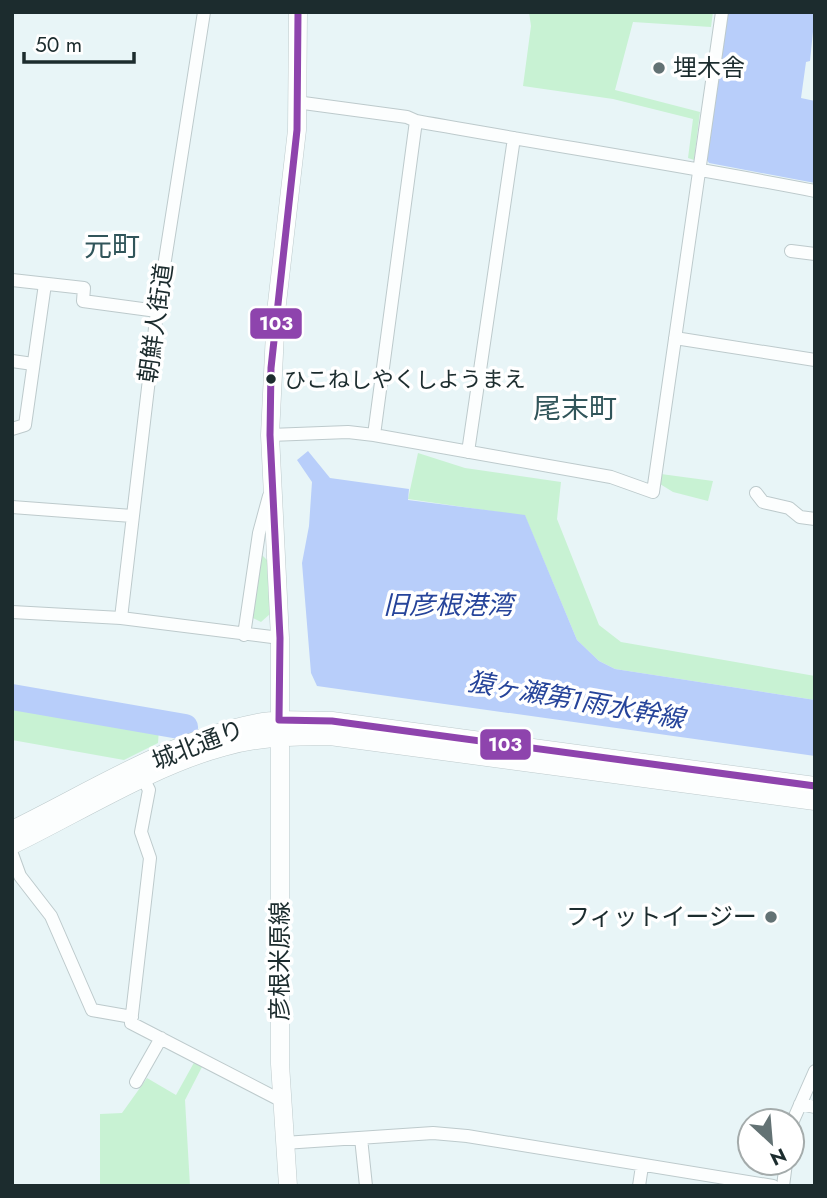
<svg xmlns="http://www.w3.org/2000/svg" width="827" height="1198" font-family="Jost,'Noto Sans JP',sans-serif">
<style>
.green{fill:#c8f2d3}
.water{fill:#b8cefa}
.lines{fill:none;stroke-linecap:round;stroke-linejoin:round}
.river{stroke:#b8cefa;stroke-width:26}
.minor-casing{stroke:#bdcacc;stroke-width:14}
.secondary-casing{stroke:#bdcacc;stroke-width:19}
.minor{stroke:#fcfefe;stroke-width:12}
.secondary{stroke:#fcfefe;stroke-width:18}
.bus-1-casing{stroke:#fff;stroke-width:12}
.bus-1{stroke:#8e44ad;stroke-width:7}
.poi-dot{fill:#637274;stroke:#fff;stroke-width:2.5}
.bus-dot{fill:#1c2c2e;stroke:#fff;stroke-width:2.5}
.labels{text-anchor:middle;stroke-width:7;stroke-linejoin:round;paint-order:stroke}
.bus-label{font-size:22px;fill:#1c2c2e;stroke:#fff;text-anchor:start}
.poi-label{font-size:24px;fill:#1c2c2e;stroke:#fff;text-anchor:start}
.street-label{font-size:24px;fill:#1c2c2e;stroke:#fff}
.water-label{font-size:26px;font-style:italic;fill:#26449a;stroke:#fff}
.quarter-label{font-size:28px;fill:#31555a;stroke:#fff}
.line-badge{stroke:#fff;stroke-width:2.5}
.badge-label{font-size:19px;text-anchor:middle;font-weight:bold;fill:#fff}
</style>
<rect width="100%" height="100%" fill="#e8f5f7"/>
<path class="green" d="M529 12H713L711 27 633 22 615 90 700 112 694 160 688 158 693 119 613 99 523 86 531 26Z
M418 453 465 468 561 482 557 519 599 625 621 642 815 676V700L615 669 599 661 577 640 525 516 408 499Z
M661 474 713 481 708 501 673 492 660 484Z
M262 555 267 560 270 614 261 622 253 618 252 612Z
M12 705 159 729 158 743 124 760 12 740Z
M196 1059 203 1065 185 1100 190 1186H100V1114L122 1113 147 1078 176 1095Z"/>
<path class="water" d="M725 12H815L810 61 806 62 801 98 815 101V183L709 163 705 157Z
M308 451 330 478 409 489 408 500 525 515 577 640 599 661 615 669 815 700V756L317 686 311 673 302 563 309 526 312 482 297 460Z"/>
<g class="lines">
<path class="river" d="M12 697 185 727"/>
<g class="minor-casing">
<path id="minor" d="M296 102 407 117 416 121C549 145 682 165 815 191
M791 251 815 254
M12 280 84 288 83 301 157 311
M675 338 815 360
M12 361 33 364
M12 429 25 425 45 284
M270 435 348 432 374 435 611 477 653 492 722 12
M374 435 416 121
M468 452 514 138
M756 493 763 502 789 508 800 517 815 519
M12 507 132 516
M12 612 121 618 280 638
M121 618 157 311 204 12
M244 635 259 533 269 496
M144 780 149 790 141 832 150 858 131 1023 282 1101
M12 854 20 876 51 916 92 1010 132 1017
M136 1082 161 1038
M800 1104 815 1107
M792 1123 815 1071
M361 1138 366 1186
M284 1143 433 1133 467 1136 773 1186
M639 1186 642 1166
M783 1186 786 1163"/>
</g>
<g class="secondary-casing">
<path id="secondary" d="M12 830C90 792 171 740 257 723 282 718 307 721 332 721L815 786
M12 845C78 813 153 766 223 747 258 737 293 736 330 736L815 801
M288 1186 280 1064V638L270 435 276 312 297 130 298 12"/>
</g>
<use href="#minor" class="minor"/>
<use href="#secondary" class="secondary"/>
<g class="bus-1-casing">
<path id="bus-1" d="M298 12 297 130 271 368 270 435 280 638 279 720 332 721 815 786"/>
</g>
<use href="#bus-1" class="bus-1"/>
</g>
<g class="poi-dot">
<circle cx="659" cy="68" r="7"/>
<circle cx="771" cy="917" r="7"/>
</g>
<circle class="bus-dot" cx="271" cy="379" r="6"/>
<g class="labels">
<g class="bus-label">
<text x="284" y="387">ひこねしやくしようまえ</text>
</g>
<g class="poi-label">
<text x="673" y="76">埋木舎</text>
<text x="757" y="925" text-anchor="end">フィットイージー</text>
</g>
<g class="street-label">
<text transform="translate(156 323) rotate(-82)" y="8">朝鮮人街道</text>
<text transform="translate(198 745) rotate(-21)" y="8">城北通り</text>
<text transform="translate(280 961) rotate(-90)" y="8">彦根米原線</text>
</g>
<g class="water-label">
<text x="448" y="614">旧彦根港湾</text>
<text transform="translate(576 700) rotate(10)" y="9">猿ヶ瀬第1雨水幹線</text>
</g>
<g class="quarter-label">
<text x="112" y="256">元町</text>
<text x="575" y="418">尾末町</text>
</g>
</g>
<g class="line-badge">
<rect x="249" y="307" width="54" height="33" rx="7" fill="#8e44ad"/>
<rect x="479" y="728" width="53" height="33" rx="7" fill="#8e44ad"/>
</g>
<g class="badge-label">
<text x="276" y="330">103</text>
<text x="505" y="751">103</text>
</g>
<rect width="827" height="1198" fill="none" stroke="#1c2c2e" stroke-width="28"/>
<g transform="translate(771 1142) rotate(154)"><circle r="33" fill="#ffffff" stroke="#a4abab" stroke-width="2"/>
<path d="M0-5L12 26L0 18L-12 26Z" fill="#637274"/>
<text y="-10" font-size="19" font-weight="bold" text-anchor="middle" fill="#1c2c2e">N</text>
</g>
<path d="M24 52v10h110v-10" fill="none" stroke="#1c2c2e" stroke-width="3.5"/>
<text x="35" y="52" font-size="21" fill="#1c2c2e" stroke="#ffffff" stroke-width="5" paint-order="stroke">50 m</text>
</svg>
